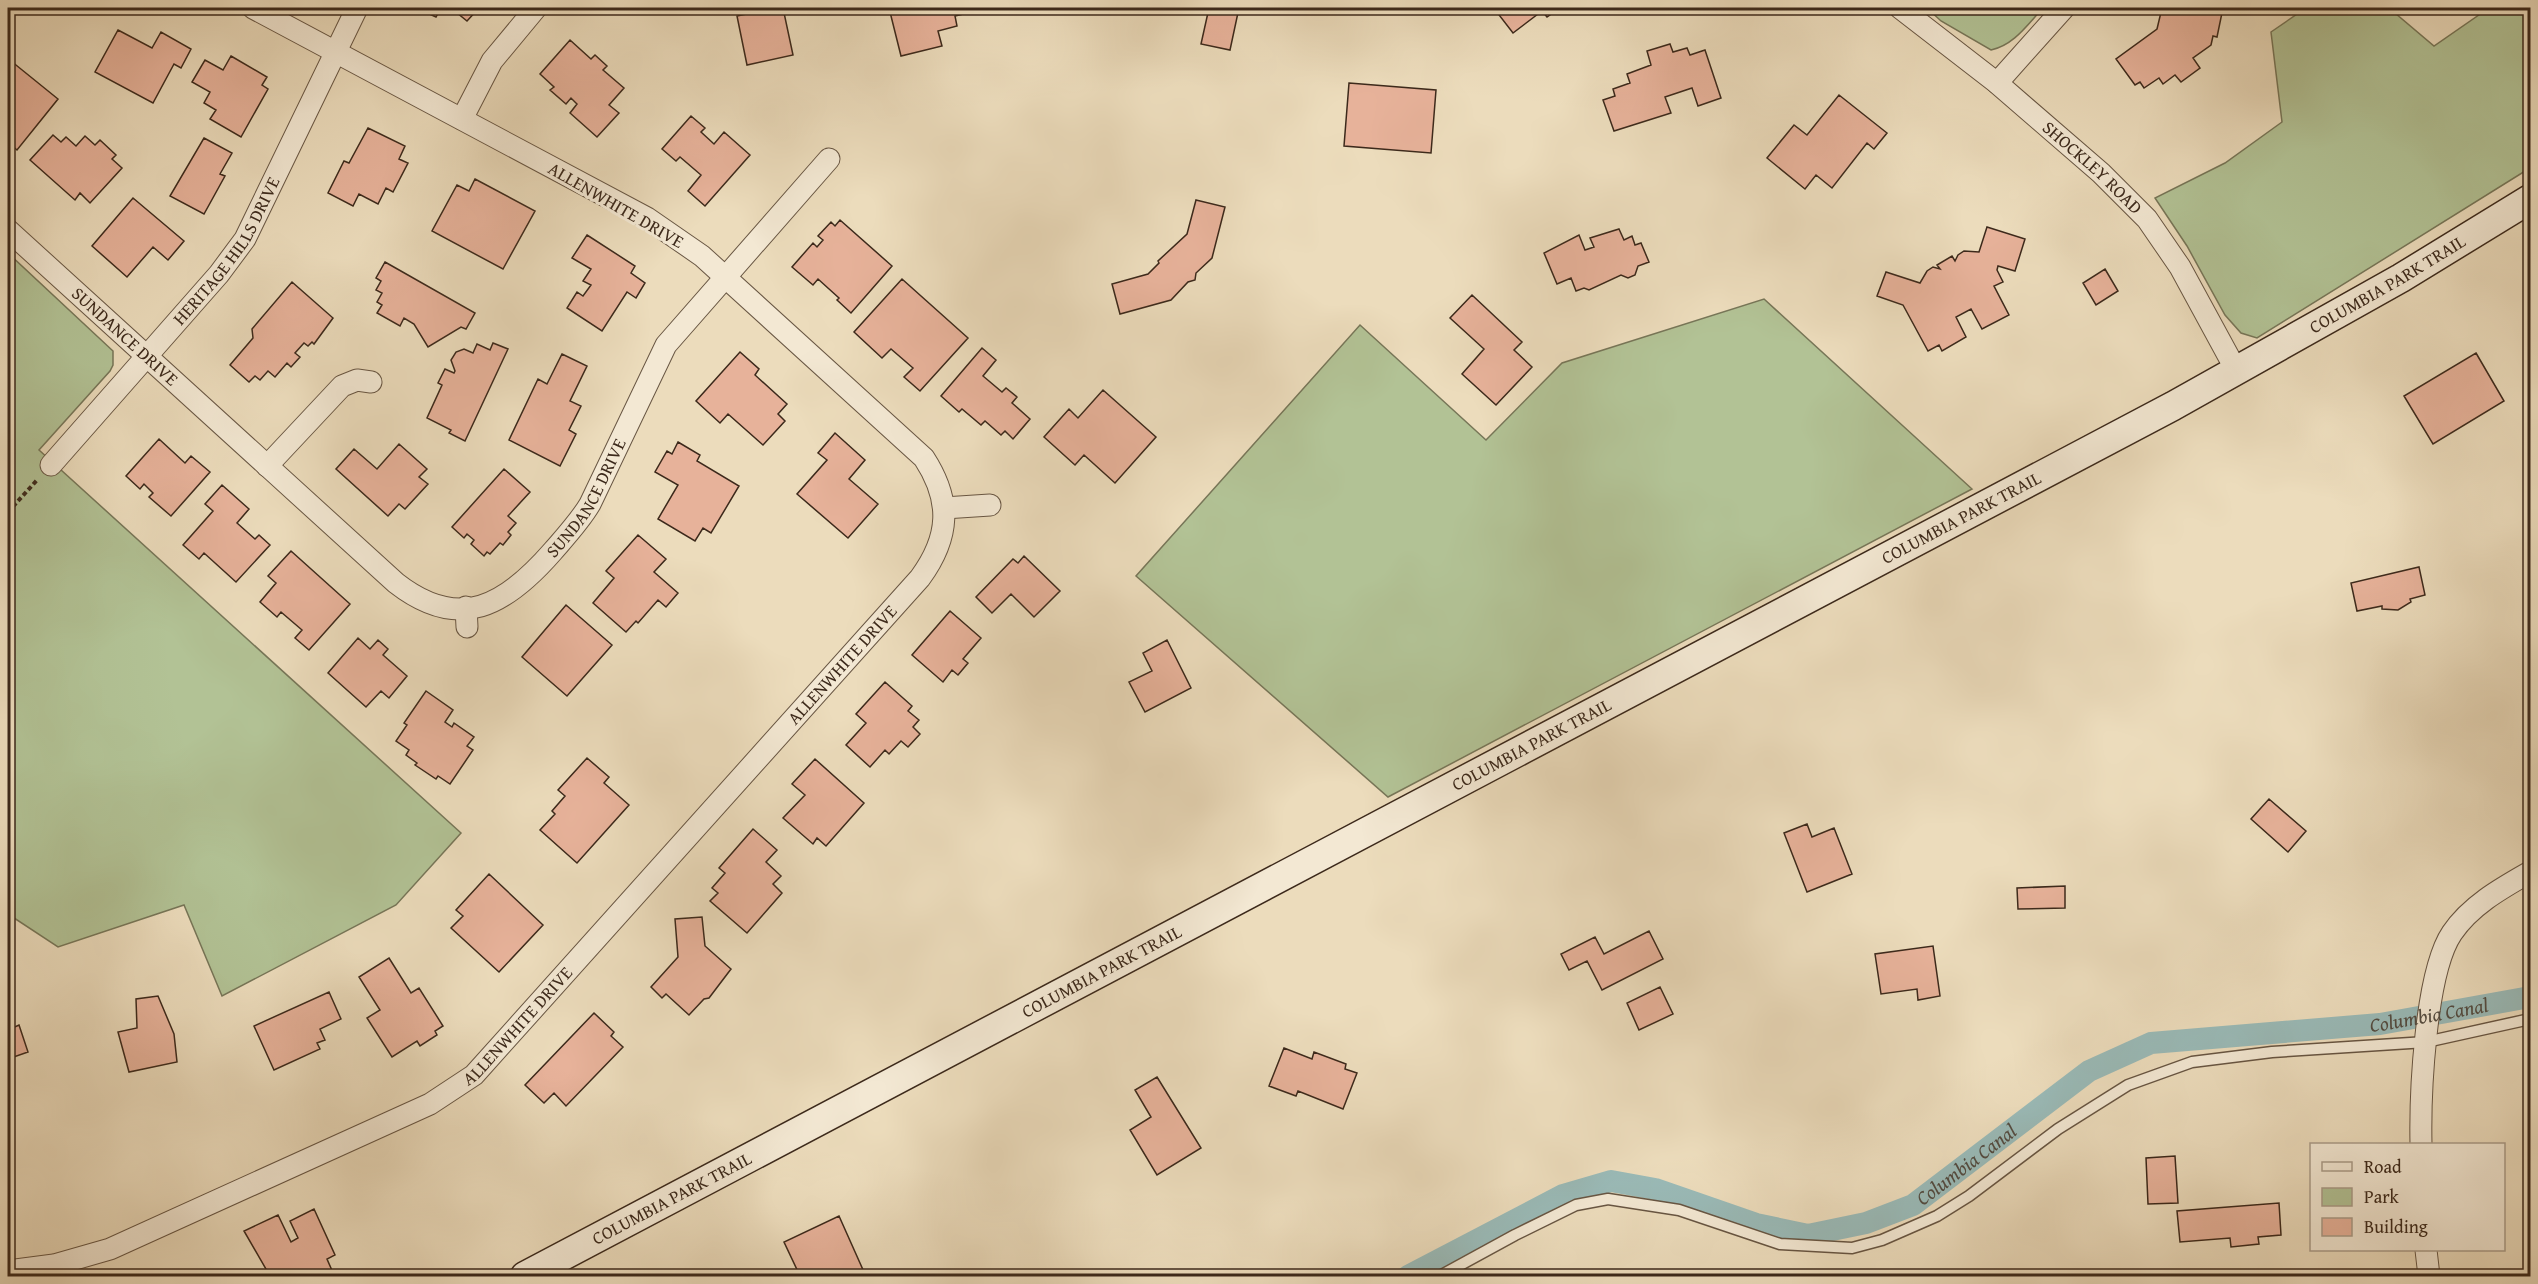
<svg xmlns="http://www.w3.org/2000/svg" width="2538" height="1284" font-family="'Gentium Book Plus',serif">
<style>
.green{fill:#b2c295;stroke:#777658;stroke-width:1.5}
.lines{fill:none;stroke-linecap:round;stroke-linejoin:round}
.canal{stroke:#9abab7;stroke-width:22}
.building{fill:#e7b29a;stroke:#3c291b;stroke-width:1.5}
.service-casing{stroke:#685643;stroke-width:13}
.minor-casing{stroke:#685643;stroke-width:23}
.secondary-casing{stroke:#3c291b;stroke-width:31}
.path{stroke:#3c291b;stroke-width:4;stroke-dasharray:4.5 3;stroke-linecap:butt}
.service{stroke:#f3e8d3;stroke-width:10}
.minor{stroke:#f3e8d3;stroke-width:21}
.secondary{stroke:#f3e8d3;stroke-width:28}
.labels{text-anchor:middle;stroke-width:6;stroke-linejoin:round;paint-order:stroke}
.street-label{font-size:18px;fill:#3c291b;stroke:#f3e8d3}
.water-label{font-size:20px;font-style:italic;fill:#544d42;stroke:#f3e8d3}
</style>
<rect width="100%" height="100%" fill="#ecdcbc"/>
<filter id="stains"><feTurbulence type="fractalNoise" baseFrequency=".00333" numOctaves="4"/><feColorMatrix values="0 0 0 0 .2 0 0 0 0 .09 0 0 0 0 .02 0 0 0 .5 -.17"/></filter>
<radialGradient id="worn" r=".72"><stop offset=".6" stop-color="#630" stop-opacity="0"/><stop offset="1" stop-color="#630" stop-opacity=".3"/></radialGradient>
<path class="green" d="M1927 8H2043C2027 25 2014 45 1991 50L1941 21Z
M2306 8H2389L2434 46 2489 8H2530V168L2257 338 2241 333 2225 315 2187 246 2155 198 2225 163 2282 122 2271 32Z
M8 253 113 351V365L110 371 39 450 461 833 396 905 222 996 184 905 58 947 8 914Z
M1764 299 1972 489 1388 797 1136 576 1360 325 1486 440 1562 363Z"/>
<g class="lines">
<path class="canal" id="s1" d="M1408 1276 1563 1195 1611 1181 1655 1189 1756 1224 1808 1235 1866 1223 1913 1205 2089 1071 2151 1043 2380 1024 2530 997"/>
</g>
<path class="building" d="M416 8H441L436 17Z
M451 8H479L467 21Z
M777 8H783L793 55 747 65 737 16Z
M889 8H967L968 13 955 16 957 26 938 31 942 46 901 56Z
M1209 8H1239L1230 50 1201 44Z
M1276 8H1294V11Z
M1501 8H1560L1547 17 1542 11 1513 33 1496 11Z
M1567 8H1581L1572 14Z
M2162 8H2223L2217 37 2213 36 2211 45 2193 58 2200 68 2181 82 2175 75 2163 84 2159 78 2144 88 2140 82 2135 85 2116 59 2157 29Z
M118 30 152 48 161 32 191 49 181 68 174 64 153 103 95 72Z
M570 40 591 59 595 55 607 66 603 70 624 88 609 105 619 113 597 137 570 113 577 104 571 98 566 104 550 90 554 87 540 74Z
M1670 44 1673 52 1687 48 1690 55 1705 50 1721 98 1698 106 1692 88 1665 97 1671 113 1614 131 1603 100 1615 96 1613 89 1630 83 1627 74 1651 65 1647 51Z
M231 56 267 77 262 85 268 89 241 137 210 119 216 110 204 103 210 92 192 82 205 60 223 70Z
M11 61 58 99 17 150 8 142V65Z
M1349 83 1436 90 1431 153 1344 146Z
M1839 95 1887 133 1874 149 1867 143 1832 188 1816 175 1805 189 1767 158 1794 125 1807 135Z
M691 116 705 128 701 132 714 144 724 132 750 155 705 206 688 191 701 175 680 157 676 161 662 149Z
M368 128 405 146 399 159 408 163 393 192 386 188 378 204 359 194 353 206 328 193 344 161 349 163Z
M53 135 61 142 66 137 76 146 85 136 95 145 100 140 116 155 112 159 122 168 90 203 80 193 75 200 30 160Z
M204 138 232 153 220 174 225 176 204 214 170 196Z
M475 179 535 211 503 269 432 231 457 185 469 191Z
M133 198 184 241 168 260 153 247 127 277 92 246Z
M1196 200 1225 207 1212 258 1196 273 1195 280 1188 282 1171 300 1120 314 1112 284 1148 274 1159 263 1158 261 1187 234Z
M840 220 892 266 851 313 837 300 839 298 818 279 813 285 792 267 813 243 817 247 823 240 818 236 831 222 835 226Z
M1987 227 2025 239 2015 271 1998 266 1997 270 2003 282 1994 286 2009 315 1982 329 1971 309 1956 317 1966 337 1942 351 1939 345 1928 351 1903 305 1877 296 1886 272 1920 283 1927 271 1933 267 1940 269 1937 265 1952 256 1955 261 1958 255 1964 251 1979 252Z
M1619 229 1624 240 1632 236 1635 245 1641 243 1649 262 1638 266 1635 275 1628 278 1621 275 1589 290 1584 288 1576 291 1571 278 1557 284 1544 253 1579 235 1585 250 1594 247 1590 238Z
M587 235 635 266 631 273 645 283 636 298 627 292 602 331 567 308 577 292 583 296 591 285 583 281 591 269 572 258Z
M385 262 475 313 466 329 461 327 428 347 414 324 404 318 400 326 377 313 382 305 377 302 382 293 376 290 381 281 376 278Z
M2105 269 2118 291 2096 305 2083 283Z
M902 279 968 338 920 391 904 377 913 368 891 349 882 358 854 332Z
M292 282 333 318 314 344 312 342 308 346 304 343 295 353 300 357 291 367 287 363 275 377 268 371 260 380 255 376 249 382 230 365 253 338 252 329Z
M1472 295 1522 342 1514 350 1532 367 1496 405 1462 374 1484 349 1450 318Z
M493 343 508 349 465 441 449 433 451 430 427 418 442 385 438 383 445 369 454 373 455 371 451 360 456 352 464 349 473 353 477 344 490 350Z
M982 348 996 360 983 376 1002 392 1006 388 1017 397 1012 403 1030 419 1013 439 1005 431 1001 435 985 421 981 425 962 409 959 412 941 396Z
M740 352 759 369 755 375 787 404 778 414 785 421 763 445 728 414 720 423 696 401Z
M2476 353 2504 401 2433 444 2404 396Z
M562 354 587 366 570 401 581 406 569 430 576 434 560 466 509 440 538 379 547 384Z
M1103 390 1156 437 1115 483 1084 455 1075 465 1044 437 1069 409 1078 418Z
M835 433 865 460 849 479 878 504 848 538 797 494 827 460 818 453Z
M159 439 185 463 191 456 210 472 171 516 149 497 153 493 144 484 140 489 126 476Z
M678 442 700 455 697 461 739 486 711 533 703 528 695 541 658 519 678 485 655 472 667 451 672 454Z
M399 444 427 469 419 477 428 484 405 509 399 504 388 516 336 469 354 449 377 469Z
M504 469 530 492 508 516 516 523 508 532 511 535 503 545 500 543 490 554 487 552 484 556 471 544 474 540 467 534 464 538 452 527Z
M222 485 249 509 237 523 255 539 259 535 270 545 236 582 204 553 199 559 183 545 213 511 205 504Z
M638 535 666 559 654 572 678 593 666 607 658 600 638 623 636 621 626 632 593 603 614 578 606 571Z
M291 551 350 604 309 650 295 638 302 630 281 612 277 617 260 602 276 583 268 576Z
M1024 556 1060 591 1034 617 1011 594 992 613 976 597 1013 559 1018 563Z
M2419 567 2425 595 2410 599 2411 602 2398 610 2382 609V606L2357 611 2351 583Z
M566 605 612 645 567 696 522 657Z
M950 611 981 638 963 659 968 663 958 675 952 670 943 682 912 655Z
M358 638 370 649 378 640 388 649 383 655 407 676 389 698 381 691 366 707 328 673Z
M1167 640 1191 688 1145 712 1129 682 1152 671 1143 653Z
M885 682 912 706 908 711 919 720 913 727 920 734 908 747 901 741 889 754 885 750 870 767 846 745 866 723 856 714Z
M426 691 453 710 445 722 452 727 454 723 474 737 467 746 473 750 450 784 438 776 436 779 415 765 417 763 406 755 409 750 396 741 407 725 404 723Z
M587 758 609 777 604 783 629 805 577 863 540 830 555 814 552 811 565 796 558 790Z
M815 759 864 803 826 846 817 838 813 844 783 818 805 795 792 784Z
M2269 799 2306 831 2288 852 2251 819Z
M1807 824 1812 837 1834 828 1852 874 1807 892 1784 833Z
M753 829 777 850 766 862 781 876 773 884 782 893 747 933 710 901 718 893 712 888 725 873 719 868Z
M489 874 543 925 499 972 451 928 463 916 456 910Z
M2065 886V908L2018 909 2017 888Z
M702 917 705 946 731 969 709 998 704 999 689 1015 666 994 662 998 651 987 678 957 675 919Z
M1649 931 1663 959 1602 990 1587 961 1569 970 1561 954 1595 937 1604 954Z
M1933 946 1940 996 1918 1000 1917 989 1881 994 1875 954Z
M389 958 411 993 419 988 443 1026 435 1031 437 1035 420 1046 417 1041 392 1057 367 1018 380 1010 359 977Z
M1660 987 1673 1014 1639 1030 1627 1003Z
M329 992 341 1019 320 1029 325 1040 317 1043 320 1049 274 1070 254 1026Z
M158 996 174 1034 177 1062 129 1072 118 1032 137 1028 136 999Z
M594 1013 614 1032 611 1036 623 1047 566 1106 554 1093 544 1103 525 1085Z
M19 1025 28 1052 8 1059V1030Z
M1284 1048 1312 1059 1314 1052 1346 1064 1345 1069 1357 1073 1343 1109 1298 1091 1296 1096 1269 1086Z
M1157 1077 1201 1148 1157 1175 1130 1130 1151 1117 1135 1090Z
M2175 1156 2178 1203 2148 1204 2146 1158Z
M2279 1203 2281 1235 2258 1237 2259 1244 2231 1247 2230 1238 2180 1242 2177 1211Z
M314 1209 335 1255 327 1259 334 1275 270 1276 244 1231 278 1215 291 1242 298 1238 290 1221Z
M839 1216 864 1272 854 1276H800L784 1242Z"/>
<g class="lines">
<g class="service-casing">
<path id="service" d="M1440 1276 1515 1235 1576 1205 1608 1199 1679 1210 1780 1244 1852 1248 1882 1240 1937 1216 1969 1196 2058 1129 2128 1085 2192 1062 2272 1052 2426 1042 2530 1019"/>
</g>
<g class="minor-casing">
<g id="minor">
<path id="s2" d="M1900 8 1997 83 2101 173 2147 219 2180 267 2236 370"/>
<path d="M1997 83 2064 8"/>
<path d="M462 119 492 61 536 8"/>
<path id="s3" d="M8 230 396 583C460 633 506 605 553 551 566 536 580 521 590 504L666 345 829 159"/>
<path id="s4" d="M51 465 219 274 245 239 357 8"/>
<path d="M267 466 342 386 357 380 371 382"/>
<path d="M944 508 990 505"/>
<path d="M466 607 467 627"/>
<path d="M2421 1144C2420 1095 2425 973 2452 933 2471 905 2502 888 2530 872"/>
<path d="M2426 1250 2429 1276"/>
<path id="s5" d="M8 1271 54 1265 110 1249 430 1104 474 1075 920 578C950 537 952 501 924 458L702 256 647 218 253 8"/>
</g>
</g>
<g class="secondary-casing">
<g id="secondary">
<path id="s6" d="M525 1276 2173 406 2401 278 2530 199"/>
</g>
</g>
<path class="path" d="M8 512 38 479"/>
<use href="#service" class="service"/>
<use href="#minor" class="minor"/>
<use href="#secondary" class="secondary"/>
</g>
<g class="labels">
<g class="street-label">
<text dy="6" stroke="none"><textPath href="#s2" startOffset="250">SHOCKLEY ROAD</textPath></text>
<text transform="translate(616 205) rotate(30)" y="6">ALLENWHITE DRIVE</text>
<text dy="6" stroke="none"><textPath href="#s4" startOffset="278">HERITAGE HILLS DRIVE</textPath></text>
<text dy="6" stroke="none"><textPath href="#s6" startOffset="2110">COLUMBIA PARK TRAIL</textPath></text>
<text dy="6" stroke="none"><textPath href="#s3" startOffset="158">SUNDANCE DRIVE</textPath></text>
<text dy="6" stroke="none"><textPath href="#s3" startOffset="771">SUNDANCE DRIVE</textPath></text>
<text dy="6" stroke="none"><textPath href="#s6" startOffset="1624">COLUMBIA PARK TRAIL</textPath></text>
<text dy="6" stroke="none"><textPath href="#s5" startOffset="1060">ALLENWHITE DRIVE</textPath></text>
<text dy="6" stroke="none"><textPath href="#s6" startOffset="1138">COLUMBIA PARK TRAIL</textPath></text>
<text dy="6" stroke="none"><textPath href="#s6" startOffset="652">COLUMBIA PARK TRAIL</textPath></text>
<text dy="6" stroke="none"><textPath href="#s5" startOffset="574">ALLENWHITE DRIVE</textPath></text>
<text dy="6" stroke="none"><textPath href="#s6" startOffset="166">COLUMBIA PARK TRAIL</textPath></text>
</g>
<g class="water-label">
<text dy="7" stroke="none"><textPath href="#s1" startOffset="1108">Columbia Canal</textPath></text>
<text dy="7" stroke="none"><textPath href="#s1" startOffset="606">Columbia Canal</textPath></text>
</g>
</g>
<rect width="2538" height="1284" fill="none" stroke="#ecdcbc" stroke-width="30"/>
<rect x="9" y="9" width="2520" height="1266" fill="none" stroke="#3c291b" stroke-width="3"/>
<rect x="15" y="15" width="2508" height="1254" fill="none" stroke="#3c291b" stroke-width="1.5"/>
<rect x="2310" y="1143" width="195" height="108" fill="#f3e8d3" stroke="#aa9c89" stroke-width="1.5"/>
<rect x="2322" y="1162" width="30" height="9" fill="#f3e8d3" stroke="#aa9c89" stroke-width="1.5"/>
<text x="2364" y="1173" font-size="18" fill="#3c291b">Road</text>
<rect x="2322" y="1188" width="30" height="18" fill="#b2c295" stroke="#aa9c89" stroke-width="1.5"/>
<text x="2364" y="1203" font-size="18" fill="#3c291b">Park</text>
<rect x="2322" y="1218" width="30" height="18" fill="#e7b29a" stroke="#aa9c89" stroke-width="1.5"/>
<text x="2364" y="1233" font-size="18" fill="#3c291b">Building</text>
<rect width="100%" height="100%" filter="url(#stains)"/>
<rect width="100%" height="100%" fill="url(#worn)"/>
</svg>
